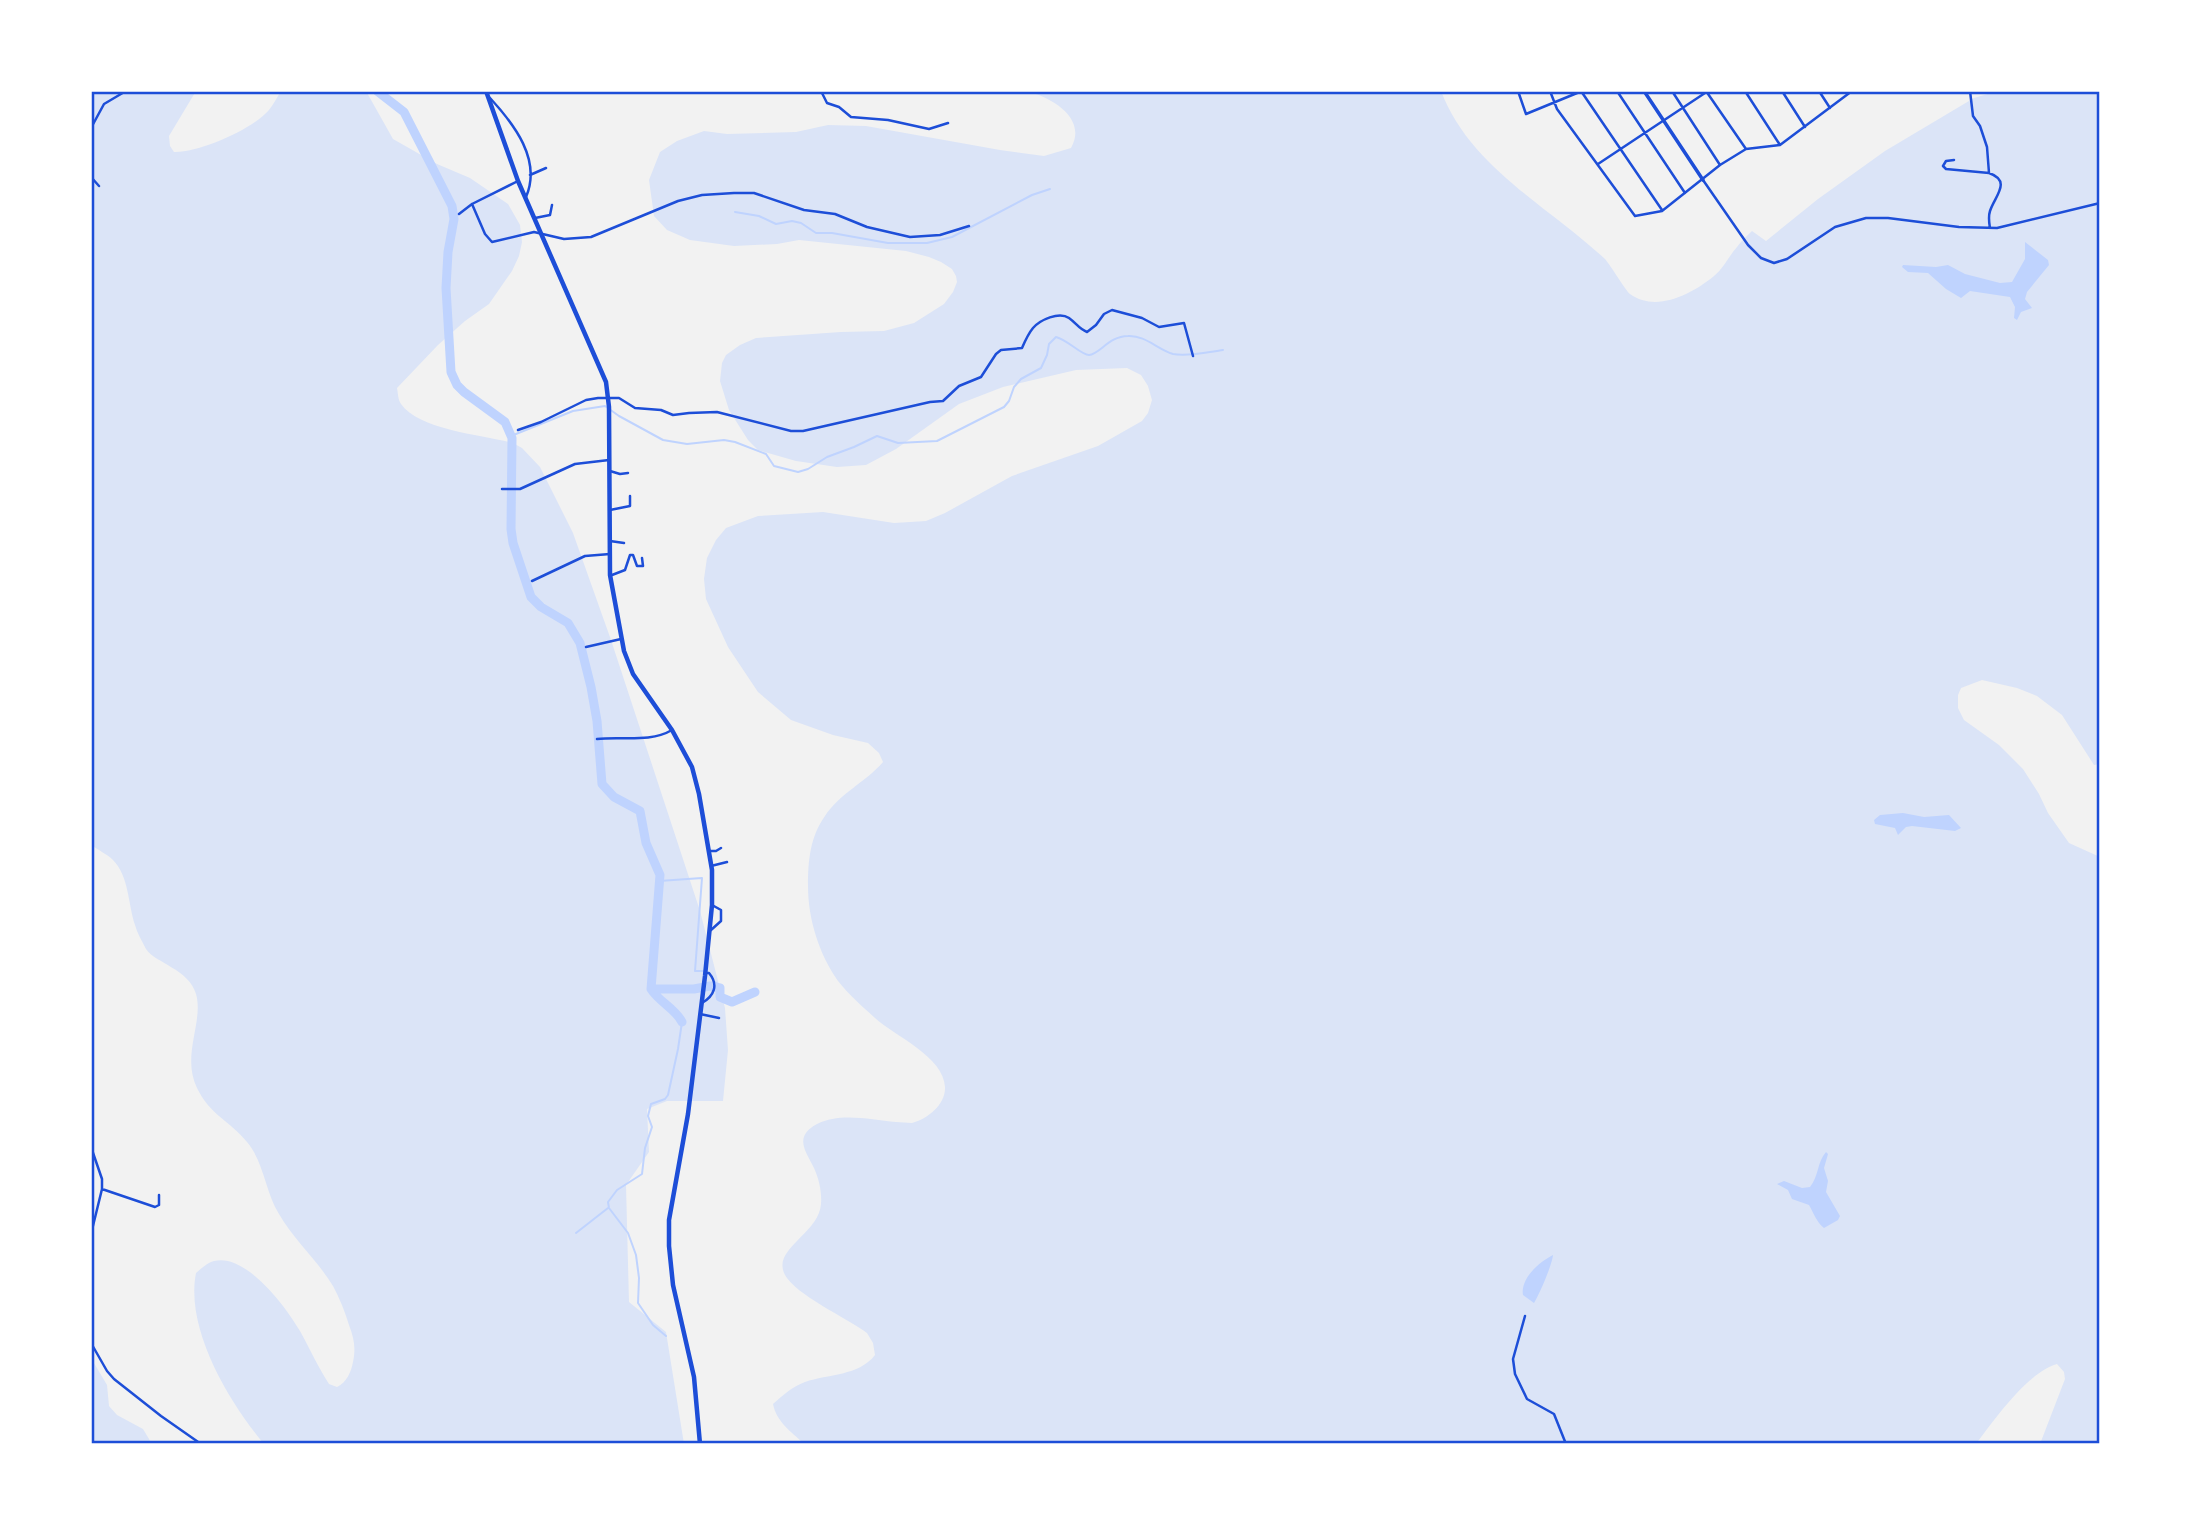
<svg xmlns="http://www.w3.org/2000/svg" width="2191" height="1535" font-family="'PT Sans',sans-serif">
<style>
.green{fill:#dbe4f7}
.water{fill:#bfd3fe}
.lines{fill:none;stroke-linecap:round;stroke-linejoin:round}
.stream{stroke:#bfd3fe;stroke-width:2}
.river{stroke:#bfd3fe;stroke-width:9}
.minor{stroke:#1d4ed8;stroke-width:2.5}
.tertiary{stroke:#1d4ed8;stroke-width:3.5}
.primary{stroke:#1d4ed8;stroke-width:4.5}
.neatline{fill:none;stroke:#1d4ed8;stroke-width:2.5}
</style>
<rect width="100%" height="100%" fill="#f2f2f2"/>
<path class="green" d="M91 91H196L169 136 170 146 174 152C199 153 253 129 269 110 274 104 277 97 281 91H366L393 139 437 164 470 178 508 204 520 225 522 242 519 256 512 271 489 304 465 321 438 345 397 388C398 393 398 400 401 404 419 430 483 435 513 443L522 448 540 467 573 533 611 640 682 856 700 911 725 1008 728 1050 723 1101H667L647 1109 649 1152 626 1185 629 1302 666 1332 684 1444H264C229 1402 185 1329 196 1273 202 1268 207 1263 214 1261 246 1253 286 1307 300 1331 310 1349 318 1367 329 1384L337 1387C347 1382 351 1372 353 1362 356 1348 354 1338 349 1325 345 1312 340 1299 333 1286 318 1261 294 1240 279 1214 265 1191 264 1162 247 1142 230 1121 210 1115 197 1088 181 1055 204 1022 196 994 189 969 155 963 146 949 142 941 137 933 135 925 128 904 129 876 113 860 107 854 98 850 91 845Z
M1026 91H1441C1470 167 1548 206 1605 259 1611 266 1626 291 1630 294 1656 313 1692 294 1714 276 1723 269 1729 256 1737 247 1741 241 1747 236 1752 231L1766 241 1818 199 1885 151 1974 98 1998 91 2100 92V764L2094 765 2062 715 2037 696 2017 688 1982 680 1961 688 1958 695V708L1964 720 1999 745 2023 769 2039 794 2048 813 2069 843 2100 857V1444H2040L2065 1379 2064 1372 2057 1364C2028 1372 1994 1420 1976 1444H804C791 1431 777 1423 773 1404 783 1395 792 1387 805 1382 828 1374 859 1376 875 1355L873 1343 867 1333C847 1318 796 1295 785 1275 771 1249 819 1234 821 1204 822 1192 819 1179 814 1168 806 1151 793 1137 817 1124 841 1112 871 1120 896 1122 901 1122 907 1123 912 1123 928 1119 946 1104 945 1087 944 1057 895 1036 875 1018 863 1007 848 994 838 981 819 954 808 919 808 886 808 861 810 837 825 816 840 793 866 782 883 762L879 753 868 743 833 735 791 720 758 692 728 647 706 599 704 579 707 558 716 540 726 528 758 516 823 512 894 523 926 521 945 513 1012 476 1098 446 1142 421 1148 413 1152 400 1148 386 1141 375 1127 368 1076 370 1003 387 959 404 896 449 866 465 837 467 796 461 758 450 748 440 729 410 720 381 722 363 726 355 740 345 756 338 841 332 884 331 914 323 944 304 953 292 957 282 956 276 952 269 941 262 929 257 906 251 799 240 777 244 734 246 690 240 667 230 654 216 649 180 660 152 677 141 704 131 727 134 796 132 828 125 866 126 1000 150 1044 156 1071 148C1088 118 1051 97 1026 91Z
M91 1358 107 1385 109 1406 117 1415 143 1429 152 1444H91Z"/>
<path class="water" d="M2025 242 2048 260 2049 265 2027 292 2025 299 2032 308 2021 312 2017 320 2014 318 2015 307 2010 297 1970 291 1961 298 1946 289 1928 273 1908 272 1902 267 1903 265 1936 267 1948 265 1965 274 2000 283 2012 282 2025 259Z
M1903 813 1924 817 1949 815 1961 828 1955 831 1912 826 1906 827 1898 835 1895 828 1875 824 1874 820 1880 815Z
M1826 1152 1828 1154 1824 1168 1828 1181 1826 1192 1840 1216 1838 1220 1824 1228C1817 1223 1813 1212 1809 1205L1792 1199 1788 1190 1777 1184 1784 1181 1802 1188 1810 1187C1819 1176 1817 1162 1826 1152Z
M1553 1255C1552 1265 1540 1293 1534 1303L1523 1295C1520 1279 1539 1262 1553 1255Z"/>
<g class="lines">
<path class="stream" d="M735 212 759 216 776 224 792 221 801 223 816 233H832L888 243H927L952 237 1032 195 1050 189
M511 436 573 411 605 406 619 416 663 440 687 444 724 440 735 442 766 454 774 466 798 472 808 469 827 457 854 447 877 436 898 443 937 441 1004 407 1009 401 1014 387 1021 379 1041 368 1047 355 1049 344 1056 337C1068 340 1081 355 1089 355 1100 354 1109 336 1128 336 1145 335 1157 349 1173 354 1188 357 1208 352 1223 350
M659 881 702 878 695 971H705
M715 982 720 986V988
M576 1233 608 1208
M666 1336 653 1325 638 1303 639 1278 636 1255 628 1233 609 1208 608 1202 617 1190 642 1174 645 1148 652 1127 648 1116 651 1104 665 1099 668 1095 678 1049 682 1022"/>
<path class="river" d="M377 91 404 112 452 206 454 219 448 252 446 288 451 372 457 385 464 392 505 422 512 438 511 529 513 543 531 597 541 607 568 623 580 643 591 687 597 721 602 784 614 797 640 811 646 843 660 875 651 989C659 1002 675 1008 682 1022
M651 989H694L710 986 720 988V997L732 1002 755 992"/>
<path class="minor" d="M821 91 827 103 839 107 851 117 888 120 929 129 948 123
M1518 91 1526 114 1582 91
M1550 91 1557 109 1635 216 1662 211 1720 165 1746 149 1780 145 1852 91
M1581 91 1662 210
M1617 91 1685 193
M1672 91 1720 165
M1706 91 1746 149
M1745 91 1780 145
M1782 91 1805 127
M1819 91 1830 108
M1970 91 1973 116 1980 126 1987 147 1989 173
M490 98C514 124 542 160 526 197
M91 128 104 104 126 91
M1954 160 1946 161 1943 166 1946 169 1989 173C2012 181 1995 196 1990 211 1988 217 1989 222 1990 228
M1598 164 1708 91
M530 175 546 168
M91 177 99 186
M1703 180 1748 245 1761 258 1774 263 1787 259 1835 227 1866 218H1888L1959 227 1997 228 2100 203
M472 204 485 234 492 242 534 232 564 239 591 237 678 201 702 195 734 193H754L804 210 835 214 867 227 910 237 940 235 969 226
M459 214 472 204 518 181
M535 218 550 215 552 205
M518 430 541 422 586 400 598 398H619L635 408 661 410 673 415 689 413 717 412 791 431H803L930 402 943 401 959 386 981 377 996 354 1001 350 1022 348C1025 341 1028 334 1033 328 1040 320 1059 311 1069 318 1076 323 1079 329 1087 332L1096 325 1104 314 1112 310 1142 318 1159 327 1184 323 1193 356
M610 471 620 474 628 473
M502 489H520L575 464 609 460
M610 510 630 506V496
M610 541 624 543
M612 575 625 570 630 555H633L637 566H643L642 558
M532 581 585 556 610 554
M586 647 621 639
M597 739C621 736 650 743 672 730
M710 851H716L721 848
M711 866 727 862
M711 930 721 921V910L712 905
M702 1003C714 996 719 985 709 973H705
M700 1014 719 1018
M91 1147 102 1179V1189L91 1234
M102 1189 155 1207 159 1205V1195
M1525 1316 1513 1359 1515 1374 1527 1399 1554 1414 1566 1444
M91 1343 107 1371 114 1379 161 1416 201 1444"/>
<path class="tertiary" d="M1644 91 1703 180"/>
<path class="primary" d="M486 91 518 181 606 382 609 407 610 575 624 651 633 674 672 730 692 767 699 794 712 870V905L705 976 688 1114 669 1220V1246L673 1285 694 1377 700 1444"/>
</g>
<rect width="2191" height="1535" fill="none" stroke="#ffffff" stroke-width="186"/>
<rect x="93" y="93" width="2005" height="1349" class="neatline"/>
</svg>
